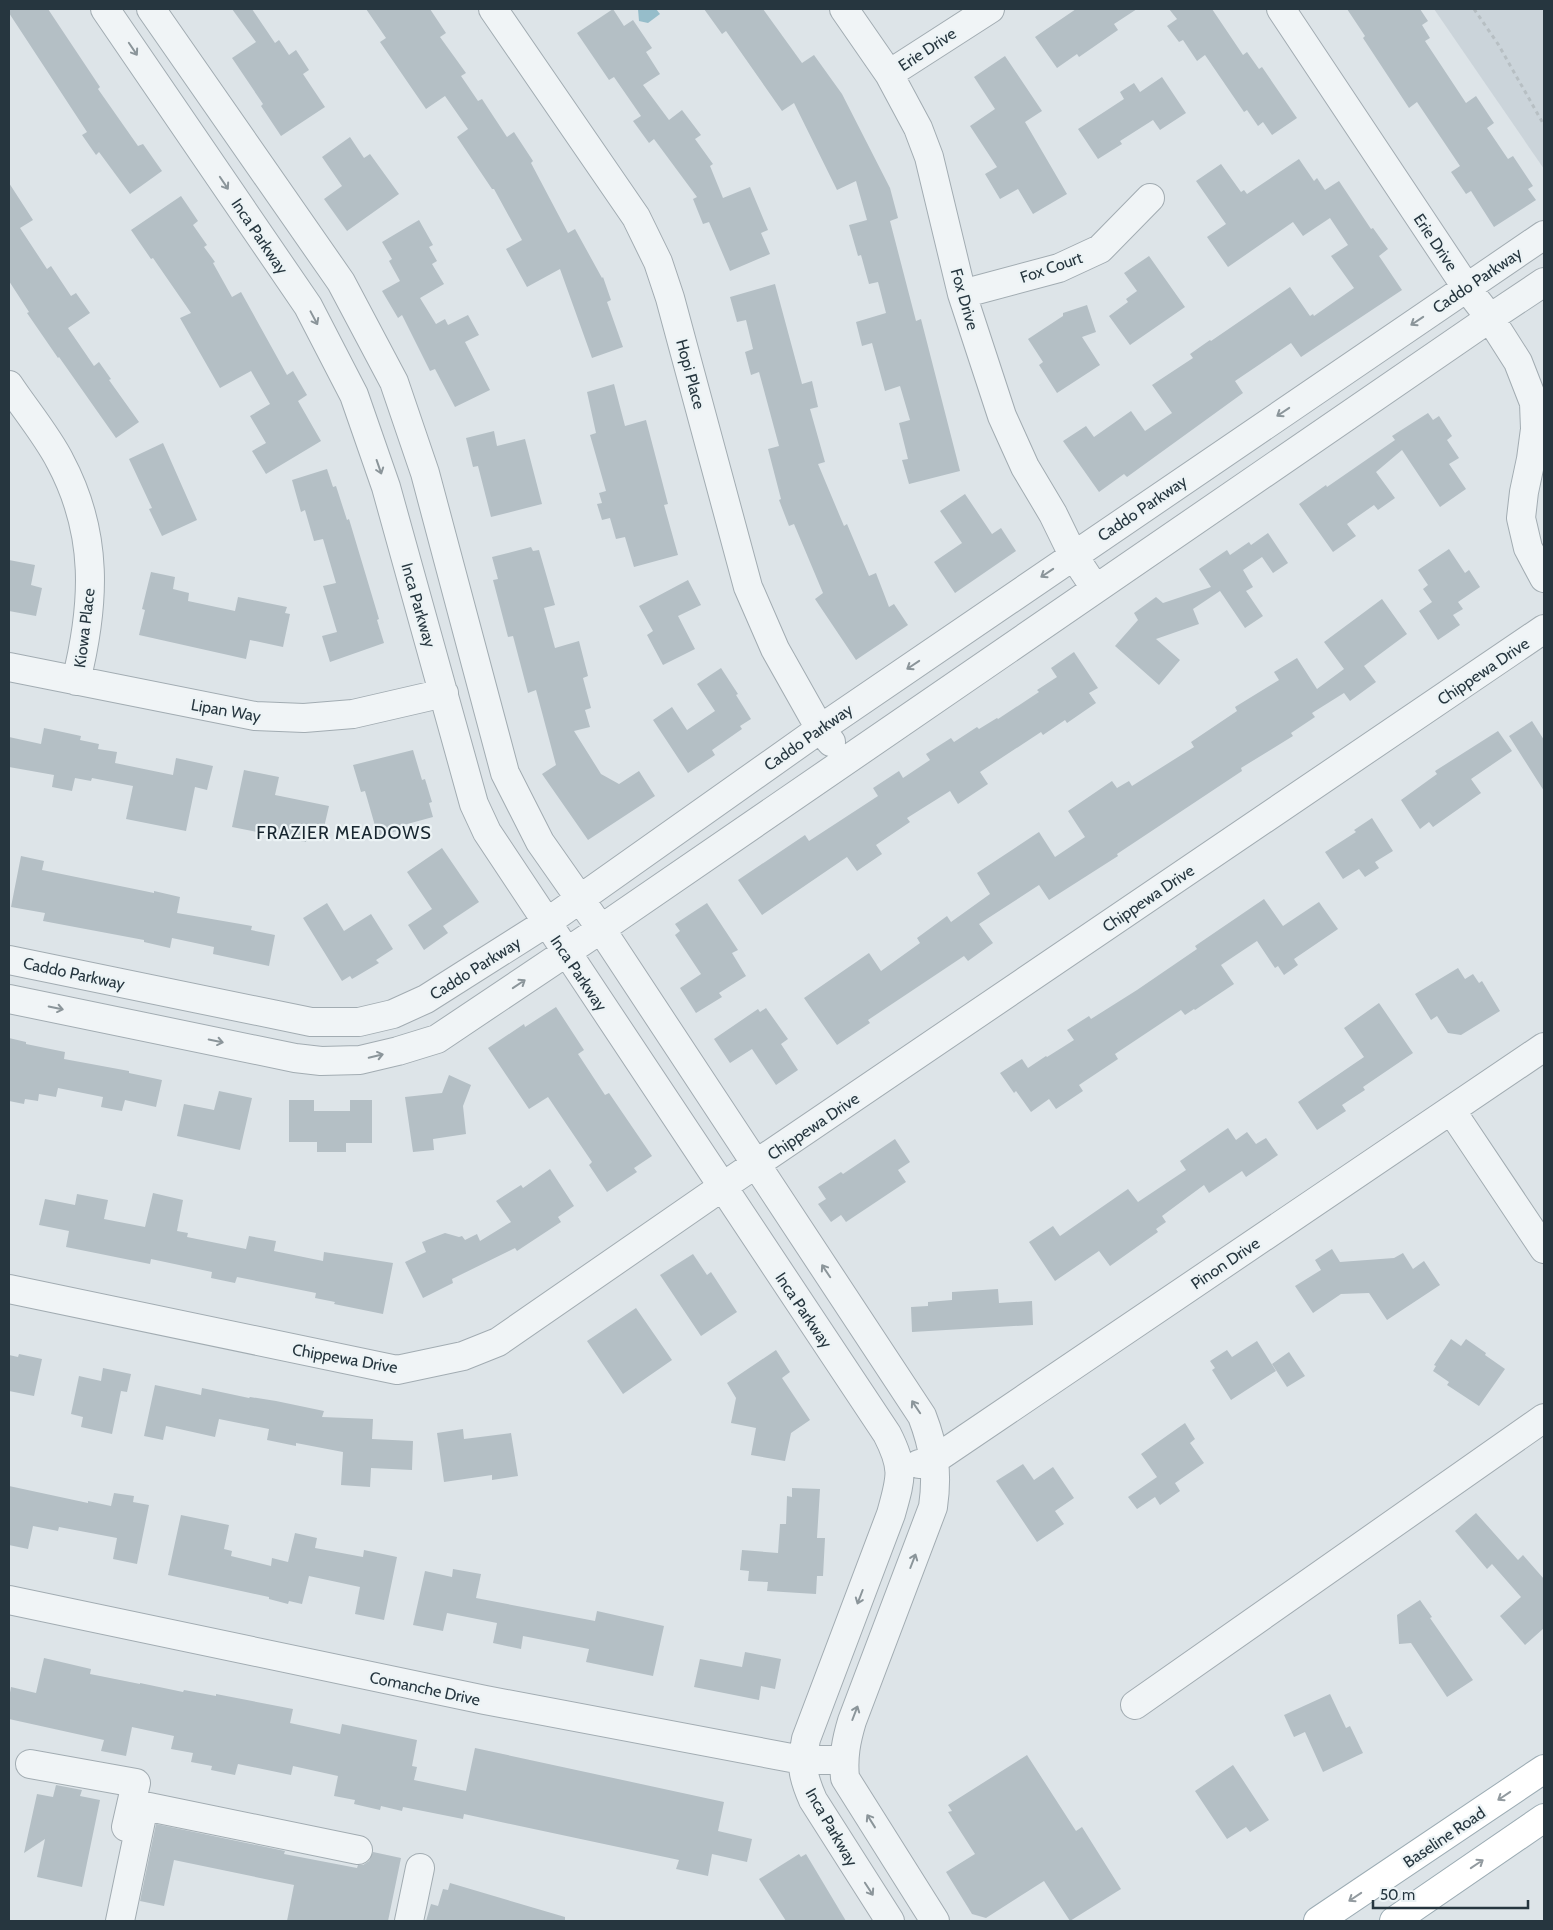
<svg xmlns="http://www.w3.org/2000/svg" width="1553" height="1930" font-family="Cabin,sans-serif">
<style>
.built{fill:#cbd4da}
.water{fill:#96bdca}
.building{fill:#b4bfc5}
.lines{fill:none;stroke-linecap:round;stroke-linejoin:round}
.minor-casing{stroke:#a2acb2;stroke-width:30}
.major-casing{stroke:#9cacb4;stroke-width:30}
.path{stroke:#b7bfc3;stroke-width:3;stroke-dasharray:4 4;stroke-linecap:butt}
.minor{stroke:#f0f4f6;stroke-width:28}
.major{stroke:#fff;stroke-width:28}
.oneway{stroke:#8b959a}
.oneway2{stroke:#929a9f}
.labels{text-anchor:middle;stroke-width:4.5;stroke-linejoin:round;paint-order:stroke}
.street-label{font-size:16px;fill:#26363f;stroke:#ecf3f5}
.neighbourhood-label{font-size:18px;letter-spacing:1px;fill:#182630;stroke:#ecf3f5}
</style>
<rect width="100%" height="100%" fill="#dde4e8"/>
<path class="built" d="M1434 9H1544V169Z"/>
<path class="water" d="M638 9H656L660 14 648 23 639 21Z"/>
<path class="building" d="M9 9H48L100 87 98 89 138 146 143 144 162 171 130 194 99 152 96 155 82 135 87 132 9 13Z
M232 9H252L275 43 279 40 289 55 296 50 309 70 303 74 325 107 281 136 261 106 263 104 232 58 256 42Z
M366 9H430L446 33 440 37 466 73 461 76 478 101 482 99 507 137 514 132 533 161 531 163 568 233 575 229 602 278 603 277 611 300 607 302 623 347 592 358 560 269 527 287 506 249 522 240 494 189H492L457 137 468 129 445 96 426 109 380 42 386 38Z
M613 9 624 26 633 20 652 48 646 52 660 74 643 85 669 120 682 110 701 135 695 139 713 164 710 166 723 198 750 187 768 230 761 233 770 254 730 271 709 222 703 224 693 199 697 197 654 139 649 143 633 121 641 116 614 77 609 80 577 33Z
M704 9H763L802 63 814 55 842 94 890 188 898 218 890 221 916 321 921 319 960 471 909 484 902 460 908 459 899 423 910 420 900 386 885 391 872 343 862 346 856 322 886 313 878 282 869 284 861 255 858 256 849 225 867 220 856 181 837 190 794 103 782 111 726 31 722 34Z
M1076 9H1137L1114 24 1118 30 1079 57 1077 54 1057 68 1035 37Z
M1169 9H1212L1243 55 1247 52 1259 69 1262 67 1297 118 1272 135 1263 122 1258 126 1247 110 1244 112 1205 55 1197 61 1183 40 1179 42 1167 26 1177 19Z
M1347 9H1420L1428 21 1422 25 1430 38 1425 41 1466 103 1476 96 1494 123 1487 128 1508 159 1513 156 1533 186 1528 189 1536 200 1494 227 1471 191 1466 194 1451 172 1460 166 1417 102 1409 108 1363 38 1365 36Z
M1005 56 1042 111 1025 122 1067 194 1033 214 1018 189 1000 199 985 174 997 167 970 126 995 109 974 77Z
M1162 77 1186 113 1160 130 1153 120 1120 141 1122 144 1098 159 1078 129 1124 99 1120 92 1134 83 1140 92Z
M350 137 364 158 370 154 399 194 347 231 324 199 342 186 322 157Z
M1299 159 1314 181 1317 178 1325 190 1339 181 1371 229 1373 228 1388 249 1379 256 1402 290 1301 357 1291 343 1235 381 1243 393 1127 477 1124 474 1099 492 1063 441 1086 426 1094 437 1131 411 1145 431 1172 413 1152 385 1193 358 1190 354 1210 340 1211 341 1290 287 1310 316 1313 314 1314 316 1354 288 1331 256 1348 245 1330 218 1303 236 1293 222 1228 267 1207 237 1226 224 1196 181 1221 164 1241 192 1244 190 1247 194Z
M9 183 33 220 20 228 47 269 51 266 71 296 76 293 90 313 68 328 94 366 99 362 111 379 109 380 139 422 116 438 59 357 58 358 27 313 29 312 9 281Z
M181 196 198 221 193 225 207 245 204 247 215 262 213 263 232 297 241 292 287 375 293 371 307 395 298 401 321 441 266 474 252 451 266 443 250 416 270 404 251 371 220 388 180 318 191 313 153 258 151 259 131 230Z
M419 220 433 245 429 247 437 261 432 264 444 284 420 298 436 324 445 319 448 325 468 315 479 335 465 342 490 390 455 407 435 369 430 371 402 315 398 318 382 291 400 281 389 261 392 259 382 242Z
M1149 256 1185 307 1130 345 1109 316 1128 302 1126 299 1137 291 1124 273Z
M775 284 802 384 812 381 818 407 810 409 825 462 818 464 844 526 847 524 869 576 876 573 889 607 894 604 908 625 856 660 815 599 823 593 794 524 789 526 779 500 781 499 768 449 779 446 759 372 751 375 745 352 753 349 746 320 737 322 730 297Z
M1087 305 1096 332 1082 337 1100 365 1057 393 1039 365 1043 362 1028 339 1063 316V313Z
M614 384 625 426 646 420 668 504 664 505 678 555 634 567 625 537 616 539 610 518 602 520 597 504 602 503 599 493 606 491 590 435 596 433 587 392Z
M1428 413 1433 420 1439 416 1452 436 1447 440 1459 458 1449 464 1466 489 1440 507 1402 450 1376 472 1395 498 1378 510 1374 505 1347 524 1356 536 1333 552 1299 504 1326 485 1327 487 1395 440 1392 436Z
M494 431 497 446 525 439 542 504 491 517 478 466 473 467 466 438Z
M163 443 197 520 162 536 149 509 152 508 129 459Z
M327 469 333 487 336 486 347 520 349 519 379 619 377 620 384 643 330 662 322 636 337 632 323 586 336 583 323 539 314 541 305 510 301 512 292 480Z
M965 494 992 534 1001 528 1016 551 955 593 934 562 962 543 940 511Z
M1268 533 1288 563 1273 573 1262 557 1243 570 1253 587 1246 591 1263 616 1245 628 1220 591 1193 609 1199 624 1156 639 1180 660 1159 685 1115 646 1138 620 1134 613 1156 597 1163 603 1211 587 1199 569 1227 550 1230 555 1249 542 1251 545Z
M531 547 533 551 539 550 555 605 544 608 555 648 579 641 588 676 583 678 591 708 585 710 590 727 574 731 601 774 619 784 639 771 655 796 588 840 542 774 556 765 536 690 528 693 513 636 508 637 493 580 498 579 492 557Z
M1449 549 1465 573 1469 570 1480 587 1458 602 1463 609 1453 615 1460 625 1438 640 1419 611 1432 602 1423 589 1428 585 1418 570Z
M9 560 35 565 31 585 42 588 36 616 9 611Z
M151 572 175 577 173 589 189 593 188 601 235 611 238 597 287 607 285 613 290 614 283 647 250 640 246 659 139 635 145 610 142 609Z
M688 580 701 605 678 616 695 649 663 665 647 635 653 631 639 606Z
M1382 599 1407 634 1364 666 1376 682 1350 701 1344 693 1312 713 1315 717 1291 733 1293 736 1241 768 1242 771 1117 854 1118 856 1049 900 1039 885 979 924 993 943 968 961 964 956 868 1020 870 1023 837 1045 804 998 869 953 881 971 920 943 917 938 947 916 951 922 990 894 977 873 1039 832 1055 857 1085 837 1068 811 1112 781 1117 788 1129 781 1132 786 1194 747 1191 742 1237 711 1235 707 1279 680 1274 672 1297 658 1317 689 1344 669 1324 642Z
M1074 652 1098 688 1089 693 1096 703 1067 723 1065 720 1043 735 1041 732 980 772 988 784 958 804 950 791 907 818 910 822 876 845 882 854 857 871 847 857 762 915 738 880 805 835 809 841 878 796 873 788 899 771 903 778 930 760 926 754 951 738 954 742 977 727 979 729 997 718 998 719 1039 692 1037 690 1057 677 1051 668Z
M721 668 738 694 736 695 751 719 740 726 742 729 712 750 715 755 688 773 653 720 672 707 687 730 715 711 697 684Z
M1532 721 1544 740V791L1509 736Z
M44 728 81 736 80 740 99 744 98 749 117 752 115 763 173 775 176 758 213 766 207 790 195 787 186 831 126 819 133 786 92 778 91 781 75 778 72 791 52 787 54 775 9 767V737L41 744Z
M1498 731 1512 751 1471 779 1481 793 1433 827 1429 822 1420 829 1401 800 1437 774 1435 771Z
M413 750 422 780 425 779 432 802 429 803 433 817 400 826 401 830 378 836 365 791 361 792 353 765Z
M244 770 279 777 275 795 329 806 322 836 307 833 306 842 232 827Z
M1372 818 1393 851 1375 862 1379 868 1365 877 1359 869 1343 879 1325 852 1356 832 1354 830Z
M442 848 479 902 443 926 448 933 424 950 408 925 432 909 407 872Z
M21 856 44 861 42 870 154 893V891L180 897 177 913 252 926 251 930 275 935 269 966 213 954 214 947 172 938 170 948 144 942V940L43 921 45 913 11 907Z
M1264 899 1283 926 1319 902 1338 929 1294 959 1298 965 1284 975 1278 966 1275 968 1257 941 1221 965 1234 984 1195 1010 1194 1009 1185 1015 1181 1010 1115 1054 1118 1059 1079 1085 1083 1091 1056 1109 1049 1099 1031 1112 1016 1091 1014 1093 1000 1073 1022 1059 1028 1068 1046 1056 1047 1057 1074 1040 1067 1030 1089 1016 1091 1019 1137 990 1197 949 1195 946Z
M327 903 344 931 371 914 393 949 376 960 379 963 352 979 350 976 342 981 303 918Z
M707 903 738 950 732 953 746 976 719 993 722 997 696 1013 680 988 701 974 675 935 680 931 675 924Z
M1458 968 1465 979 1473 974 1479 983 1482 981 1500 1011 1461 1035 1448 1033 1437 1016 1431 1020 1415 994Z
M1379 1003 1413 1053 1363 1087 1365 1090 1342 1105 1346 1111 1317 1130 1298 1102 1364 1057 1344 1028Z
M556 1007 584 1050 578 1054 605 1095 609 1093 652 1156 634 1168 637 1172 607 1192 589 1165 592 1162 548 1097 529 1109 488 1048 524 1024 525 1027Z
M766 1008 788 1039 781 1044 798 1070 776 1085 752 1049 730 1063 714 1039 758 1009 760 1012Z
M9 1038 26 1042V1044L65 1052 64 1059 129 1071V1073L162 1080 156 1107 125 1100 122 1111 101 1107 103 1097 58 1088 56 1097 39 1094 38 1101 25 1099 24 1104 9 1101Z
M449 1075 471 1085 463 1106 466 1134 433 1139 434 1150 413 1152 405 1097 442 1093Z
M219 1091 252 1098 240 1150 177 1136 184 1104 214 1110Z
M289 1100H314V1111H350V1100H372V1143H346V1152H317V1142H289Z
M1228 1128 1236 1140 1247 1132 1256 1144 1266 1138 1278 1155 1246 1177 1242 1171 1209 1193 1204 1185 1162 1216 1166 1222 1156 1229 1158 1232 1110 1266 1099 1251 1055 1281 1029 1242 1053 1226 1060 1236 1128 1189 1138 1202 1186 1170 1180 1161Z
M895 1139 910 1162 898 1170 906 1182 846 1222 841 1215 831 1222 818 1204 826 1199 818 1187 841 1172 843 1174Z
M550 1169 574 1206 558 1217 561 1222 517 1251 515 1248 452 1279 453 1283 423 1298 405 1262 426 1252 422 1242 445 1233 459 1237 462 1236 465 1240 477 1234 480 1241 511 1222 496 1201 521 1185 523 1188Z
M153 1193 183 1200 177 1231 188 1233 187 1237 246 1249 249 1236 276 1241 274 1251 323 1261 324 1252 393 1263 383 1314 334 1304 335 1302 315 1298 316 1293 237 1277 235 1283 211 1278 212 1272 151 1259 150 1264 66 1247 69 1231 39 1225 45 1199 75 1205 77 1194 108 1200 104 1219 145 1227Z
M1332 1249 1340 1262 1394 1258 1403 1253 1413 1269 1424 1261 1440 1285 1387 1320 1369 1293 1341 1294 1313 1313 1295 1286 1321 1270 1315 1260Z
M693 1254 707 1275 711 1272 737 1312 701 1336 660 1275Z
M998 1289 999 1303 1032 1301 1033 1325 912 1332 911 1307 928 1306V1302L952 1300V1292Z
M636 1308 672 1360 623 1394 587 1341Z
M1451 1339 1461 1346 1466 1339 1486 1353 1485 1355 1505 1369 1479 1406 1447 1385 1449 1382 1433 1371 1436 1366 1434 1365Z
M1257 1341 1276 1371 1231 1400 1212 1370 1215 1368 1210 1361 1227 1350 1232 1357Z
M776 1350 790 1372 782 1378 810 1420 791 1433 785 1461 751 1455 756 1428 731 1423 736 1398 727 1383Z
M1289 1352 1305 1376 1287 1387 1272 1364Z
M19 1354 42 1359 34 1396 9 1391V1355L18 1357Z
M103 1368 131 1374 127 1392 121 1391 112 1434 81 1427 83 1417 71 1414 79 1376 101 1381Z
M155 1385 201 1395 202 1388 249 1398 250 1397 276 1401 324 1411 322 1417 373 1419 372 1439 413 1441 412 1470 371 1468 370 1487 341 1485 343 1452 296 1443V1446L267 1440 269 1429 219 1419 215 1437 166 1426 163 1440 144 1436Z
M1185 1423 1195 1439 1190 1443 1204 1463 1175 1483 1180 1491 1160 1505 1155 1497 1137 1509 1128 1497 1157 1477 1141 1454Z
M463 1429 464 1439 511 1433 518 1476 492 1480V1475L444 1482 437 1433Z
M1023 1464 1034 1480 1053 1467 1074 1498 1055 1511 1064 1524 1037 1542 996 1481Z
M9 1486 88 1503V1501L111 1506 114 1493 134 1496 133 1502 149 1505 137 1564 113 1559 117 1538 59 1527 58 1531 33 1526 28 1549 9 1545Z
M792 1488 820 1489 817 1538H825L823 1576H817L816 1594 767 1591 768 1582 748 1581 749 1571 740 1570 742 1550 778 1553 780 1524H786L787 1496 792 1497Z
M1476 1513 1518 1560 1523 1555 1544 1579V1628L1525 1645 1500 1616 1521 1597 1492 1564 1487 1569 1455 1531Z
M181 1515 229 1525 224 1549 232 1551 231 1556 271 1566 272 1558 288 1562 295 1533 317 1538 315 1548 363 1557 364 1550 397 1557 384 1620 355 1614 360 1587 309 1576 302 1604 289 1601 288 1604 269 1599V1597L168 1575Z
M453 1569 481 1574 476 1598 595 1621 597 1611 664 1626 653 1676 586 1662 589 1649 523 1636 521 1649 493 1643 497 1623 447 1613 443 1631 413 1625 425 1571 452 1577Z
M1420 1600 1432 1617 1430 1618 1473 1680 1447 1697 1411 1643 1399 1644 1397 1615Z
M745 1652 781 1659 775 1689 761 1686 759 1700 694 1687 700 1659 742 1667Z
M44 1658 91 1669 90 1674 140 1684V1683L183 1692 184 1690 216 1696V1694L293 1709 290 1723 340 1734 342 1724 417 1740 412 1766 417 1767 414 1780 466 1791 475 1748 724 1802 718 1831 752 1839 747 1862 712 1854 708 1876 676 1869 679 1860 487 1819 464 1814 463 1819 403 1807 402 1811 381 1806 380 1810 354 1804 355 1800 334 1796 338 1776 293 1766 291 1775 238 1764 235 1775 211 1770 212 1766 191 1762 193 1753 171 1749 174 1736 132 1727 126 1756 101 1751 104 1740 9 1719V1698L11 1687 36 1693Z
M1330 1694 1346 1728 1350 1726 1363 1753 1323 1772 1305 1732 1294 1737 1284 1715Z
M1027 1755 1076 1831 1082 1827 1121 1889 1070 1921 1044 1881 986 1918 972 1914 946 1872 975 1854 948 1812 952 1811 948 1805Z
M1233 1765 1269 1820 1250 1832 1246 1827 1227 1839 1195 1791Z
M56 1785 82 1790 80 1796 100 1800 82 1887 37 1877 45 1839 24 1853 37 1794 53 1797Z
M156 1824 285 1851 284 1854 357 1868 358 1865H363L369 1861 373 1852 401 1858 388 1921H287L294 1885 174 1860 164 1906 140 1901Z
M799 1854 801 1857 806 1854 846 1921H786L759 1879Z
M450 1883 565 1917V1921H426L431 1904 438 1906 443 1889 448 1890Z"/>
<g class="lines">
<g class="minor-casing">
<path id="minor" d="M105 9 308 306 354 395 386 487 474 804 487 832 887 1434C905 1469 901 1478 891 1514L806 1739C801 1766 802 1775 813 1800L890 1921
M151 9 341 282 394 382 425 473 505 773 540 842 601 929 922 1416C934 1447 938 1473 933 1507L852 1721C846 1741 843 1757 845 1778L935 1921
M493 9 636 217 658 262 670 298 748 587 775 649 820 729 831 742
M844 9 889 74 918 128 929 157 962 294 1002 416 1025 467 1053 514 1073 555 1095 588
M1281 9 1466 287 1490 318 1518 362 1534 403 1535 429 1531 459 1524 492 1521 518 1528 548 1544 578
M889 74 990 9
M962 294 1059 268 1100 249 1150 198
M9 385C25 409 48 437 60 461 99 534 95 604 76 681
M9 667 255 716 304 718 353 714 444 693
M9 960 311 1022H359L393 1014 426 999 546 923 820 729 1544 235
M9 999 295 1058 321 1061 360 1060 398 1051 437 1039 601 929 1490 318 1544 282
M1451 1110 1544 1249
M9 1289 397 1370 463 1356 498 1342 722 1187 1544 629
M919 1464 934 1460 1544 1047
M9 1600 485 1700 802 1760H843
M1135 1705 1544 1418
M30 1764 136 1783 126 1827
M120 1921 144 1806 358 1850
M409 1921 420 1868"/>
</g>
<g class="major-casing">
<path id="major" d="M1318 1921 1544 1769
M1394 1921 1544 1818"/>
</g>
<path class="path" d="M1474 9 1498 44 1544 125"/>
<use href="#minor" class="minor"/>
<use href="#major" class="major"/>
</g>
<defs><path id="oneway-shaft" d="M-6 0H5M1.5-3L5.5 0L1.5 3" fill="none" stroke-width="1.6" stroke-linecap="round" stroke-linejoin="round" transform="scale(1.25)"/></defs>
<g class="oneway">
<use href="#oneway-shaft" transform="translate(133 49) rotate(56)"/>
<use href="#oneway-shaft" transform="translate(224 183) rotate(56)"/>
<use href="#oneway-shaft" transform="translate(314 318) rotate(62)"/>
<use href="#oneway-shaft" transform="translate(1417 321) rotate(146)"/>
<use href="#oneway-shaft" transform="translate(1283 412) rotate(146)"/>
<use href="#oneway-shaft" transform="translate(379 467) rotate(71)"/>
<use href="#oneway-shaft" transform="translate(1047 573) rotate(146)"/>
<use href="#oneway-shaft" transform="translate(913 665) rotate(146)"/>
<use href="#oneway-shaft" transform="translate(519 984) rotate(-34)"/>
<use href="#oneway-shaft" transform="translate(56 1008) rotate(12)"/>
<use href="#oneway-shaft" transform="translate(216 1041) rotate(12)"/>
<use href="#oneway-shaft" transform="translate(376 1056) rotate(-13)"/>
<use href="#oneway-shaft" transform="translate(826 1271) rotate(-124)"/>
<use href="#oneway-shaft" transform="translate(916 1407) rotate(-124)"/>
<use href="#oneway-shaft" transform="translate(913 1561) rotate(-69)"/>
<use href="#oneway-shaft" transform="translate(860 1597) rotate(111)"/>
<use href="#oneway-shaft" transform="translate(855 1713) rotate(-69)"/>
<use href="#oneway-shaft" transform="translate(871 1821) rotate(-122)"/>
<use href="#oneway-shaft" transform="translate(869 1889) rotate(57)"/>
</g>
<g class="oneway2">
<use href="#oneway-shaft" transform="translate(1504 1796) rotate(146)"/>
<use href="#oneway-shaft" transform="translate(1477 1864) rotate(-34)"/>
<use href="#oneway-shaft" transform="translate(1355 1897) rotate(146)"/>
</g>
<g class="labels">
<g class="street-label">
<text transform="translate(927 49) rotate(-33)" y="6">Erie Drive</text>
<text transform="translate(260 236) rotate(56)" y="6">Inca Parkway</text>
<text transform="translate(1436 242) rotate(56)" y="6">Erie Drive</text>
<text transform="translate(1051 267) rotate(-19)" y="6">Fox Court</text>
<text transform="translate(1477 280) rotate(-34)" y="6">Caddo Parkway</text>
<text transform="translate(965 299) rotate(74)" y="6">Fox Drive</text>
<text transform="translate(691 374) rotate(75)" y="6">Hopi Place</text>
<text transform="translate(1142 508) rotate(-34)" y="6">Caddo Parkway</text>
<text transform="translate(419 605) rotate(74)" y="6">Inca Parkway</text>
<text transform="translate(84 628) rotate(-83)" y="6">Kiowa Place</text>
<text transform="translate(1483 671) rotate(-34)" y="6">Chippewa Drive</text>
<text transform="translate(226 710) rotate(10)" y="6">Lipan Way</text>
<text transform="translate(808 737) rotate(-35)" y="6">Caddo Parkway</text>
<text transform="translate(1148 898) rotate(-34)" y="6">Chippewa Drive</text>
<text transform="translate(475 968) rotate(-32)" y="6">Caddo Parkway</text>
<text transform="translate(74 973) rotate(12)" y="6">Caddo Parkway</text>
<text transform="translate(579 973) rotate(56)" y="6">Inca Parkway</text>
<text transform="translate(813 1126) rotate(-34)" y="6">Chippewa Drive</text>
<text transform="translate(1225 1263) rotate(-34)" y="6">Pinon Drive</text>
<text transform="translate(804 1310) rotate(56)" y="6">Inca Parkway</text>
<text transform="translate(345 1358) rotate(10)" y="6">Chippewa Drive</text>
<text transform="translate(425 1688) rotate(12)" y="6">Comanche Drive</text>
<text transform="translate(832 1827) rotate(60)" y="6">Inca Parkway</text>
<text transform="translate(1444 1837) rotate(-34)" y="6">Baseline Road</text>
</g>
<g class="neighbourhood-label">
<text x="344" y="839">FRAZIER MEADOWS</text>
</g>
</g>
<rect width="1553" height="1930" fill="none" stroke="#26363f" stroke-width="20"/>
<path d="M1373 1900v8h155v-8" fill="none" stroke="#26363f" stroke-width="2.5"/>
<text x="1380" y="1900" font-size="15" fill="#26363f" stroke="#ecf3f5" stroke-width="4" paint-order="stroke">50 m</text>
</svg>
